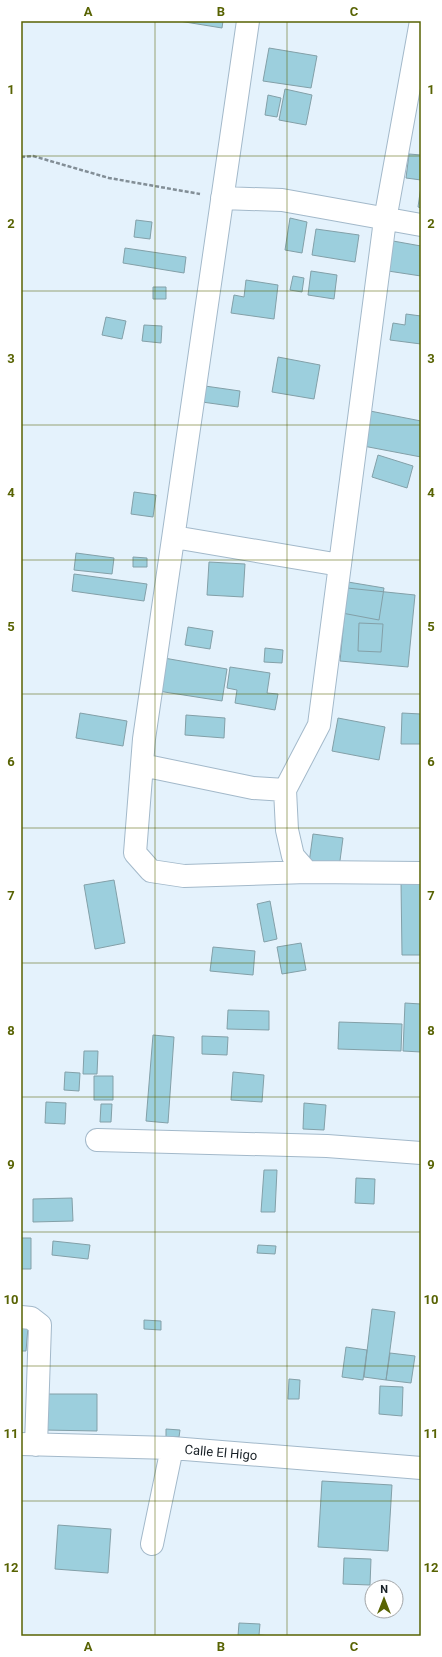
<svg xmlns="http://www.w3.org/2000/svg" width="442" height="1657" font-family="Roboto,sans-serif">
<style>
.building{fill:#9ccfdd;stroke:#83a0a8}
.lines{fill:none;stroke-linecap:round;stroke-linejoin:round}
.street-casing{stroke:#a3b9ca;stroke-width:24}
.path{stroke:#828e96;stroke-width:2.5;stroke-dasharray:4 2;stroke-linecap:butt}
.street{stroke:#fff;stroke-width:22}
.grid{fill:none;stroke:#586303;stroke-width:1;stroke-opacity:0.55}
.labels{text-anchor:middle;stroke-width:4;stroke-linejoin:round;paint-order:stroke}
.street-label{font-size:13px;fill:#182026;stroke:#fff}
.neatline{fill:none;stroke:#586303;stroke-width:1.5}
.grid-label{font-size:13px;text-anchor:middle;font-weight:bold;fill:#586303}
</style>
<rect width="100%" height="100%" fill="#e4f2fc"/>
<path class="building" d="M179 21H223L222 28Z
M269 48 317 56 311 88 263 81Z
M285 89 312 95 306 125 279 120Z
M268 95 281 98 277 117 265 115Z
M409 154 421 155V180L406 178Z
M421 186V208L418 207Z
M290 218 307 222 302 253 285 250Z
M136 220 152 222 150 239 134 237Z
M316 229 359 235 355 262 312 255Z
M393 241 421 246V276L388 271Z
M125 248 186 257 184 273 123 263Z
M311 271 337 275 334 299 308 295Z
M293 276 304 278 302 292 290 290Z
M246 280 278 285 274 319 231 313 234 295 244 297Z
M153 287H166V299H153Z
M406 314 421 316V344L390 340 393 323 405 325Z
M106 317 126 321 122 339 102 335Z
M144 325 162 326 161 343 142 341Z
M278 357 320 365 314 399 272 392Z
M205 386 240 391 238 407 202 402Z
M365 410 421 421V457L358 445Z
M378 455 413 466 407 488 372 477Z
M134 492 156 495 153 517 131 514Z
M76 553 114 558 112 574 74 570Z
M133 557 147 558V567H133Z
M209 562 245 564 243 597 207 595Z
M74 574 147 584 144 601 72 591Z
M348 582 384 588 379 620 342 613Z
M347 588 415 595 408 667 340 661Z
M359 623 383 624 381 652 358 651Z
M188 627 213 631 210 649 185 645Z
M265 648 283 650 282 663 264 662Z
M164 658 227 669 222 701 158 691Z
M230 667 270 673 267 693 278 694 275 710 235 703 237 690 227 688Z
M80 713 127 721 123 746 76 738Z
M402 713 421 714V744H401Z
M186 715 225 718 224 738 185 735Z
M338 718 385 727 379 760 332 751Z
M313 834 343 838 339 868 309 863Z
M114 880 125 943 95 949 84 885Z
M421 881V955H402L401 882Z
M270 901 277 939 264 942 257 904Z
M301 943 306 970 282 974 277 947Z
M213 947 255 951 253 975 210 971Z
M405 1003 421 1004V1052L403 1051Z
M228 1010 269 1011V1030L227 1029Z
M339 1022 402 1024 401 1051 338 1049Z
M153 1035 174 1037 168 1123 146 1121Z
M202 1036 228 1037 227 1055 202 1054Z
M84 1051H98L97 1074H83Z
M65 1072 80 1073 79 1091 64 1090Z
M233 1072 264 1075 262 1102 231 1100Z
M94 1076H113V1100H94Z
M46 1102 66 1103 65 1124 45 1123Z
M304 1103 326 1105 324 1130 303 1129Z
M101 1104H112L111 1122H100Z
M264 1170H277L275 1212H261Z
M356 1178 375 1179 374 1204 355 1203Z
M72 1198 73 1221 33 1222V1199Z
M21 1238H31V1269H21Z
M53 1241 90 1245 88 1259 52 1255Z
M258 1245 276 1246 275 1254 257 1253Z
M372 1309 395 1312 386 1380 364 1377Z
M144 1320 161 1321V1330L144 1329Z
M21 1326 28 1327 26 1351H21Z
M346 1347 367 1350 363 1380 342 1377Z
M390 1353 415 1356 411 1383 386 1380Z
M289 1379 300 1380 299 1399H288Z
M380 1386 403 1387 402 1416 379 1414Z
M45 1394H97V1431L44 1430Z
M166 1429 180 1430 179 1437H166Z
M322 1481 392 1485 388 1551 318 1547Z
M58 1525 111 1529 108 1573 55 1569Z
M344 1558 371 1559 370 1585 343 1584Z
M239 1623 260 1624 259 1635 273 1636H224H238Z"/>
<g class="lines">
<g class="street-casing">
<path id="street" d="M248 21 144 739 135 853 151 871 184 876 307 872 421 873
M222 198 282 200 421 225
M174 537 340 565
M142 765 253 788 285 790
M307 872 293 856 287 830 285 790 319 725 385 220 421 21
M97 1140 327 1146 421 1153
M21 1317 31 1318 40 1325 36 1445
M21 1444 172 1448 421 1468
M152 1544 172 1448"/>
</g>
<path class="path" d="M21 157 33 156 109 178 200 194"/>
<use href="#street" class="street"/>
</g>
<path class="grid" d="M155 21V1636M287 21V1636M21 156H421M21 291H421M21 425H421M21 560H421M21 694H421M21 828H421M21 963H421M21 1097H421M21 1232H421M21 1366H421M21 1501H421"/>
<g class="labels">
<g class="street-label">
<text transform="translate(221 1452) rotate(5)" y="5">Calle El Higo</text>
</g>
</g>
<rect width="442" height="1657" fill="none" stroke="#ffffff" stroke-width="44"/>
<g transform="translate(384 1599)"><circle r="19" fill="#ffffff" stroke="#a3a6a8"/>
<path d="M0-3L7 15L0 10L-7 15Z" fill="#586303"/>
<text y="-6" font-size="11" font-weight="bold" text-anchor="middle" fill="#182026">N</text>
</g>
<rect x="22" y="22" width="398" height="1613" class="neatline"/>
<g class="grid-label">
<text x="88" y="16">A</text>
<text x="221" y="16">B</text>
<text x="354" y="16">C</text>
<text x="11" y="94">1</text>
<text x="431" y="94">1</text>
<text x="11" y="228">2</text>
<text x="431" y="228">2</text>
<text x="11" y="363">3</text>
<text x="431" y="363">3</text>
<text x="11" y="497">4</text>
<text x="431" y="497">4</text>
<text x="11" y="631">5</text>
<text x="431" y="631">5</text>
<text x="11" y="766">6</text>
<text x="431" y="766">6</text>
<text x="11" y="900">7</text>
<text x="431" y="900">7</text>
<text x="11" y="1035">8</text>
<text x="431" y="1035">8</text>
<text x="11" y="1169">9</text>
<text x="431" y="1169">9</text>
<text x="11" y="1304">10</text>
<text x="431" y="1304">10</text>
<text x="11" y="1438">11</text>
<text x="431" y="1438">11</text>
<text x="11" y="1572">12</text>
<text x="431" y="1572">12</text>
<text x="88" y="1651">A</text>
<text x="221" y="1651">B</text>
<text x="354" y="1651">C</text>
</g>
</svg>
